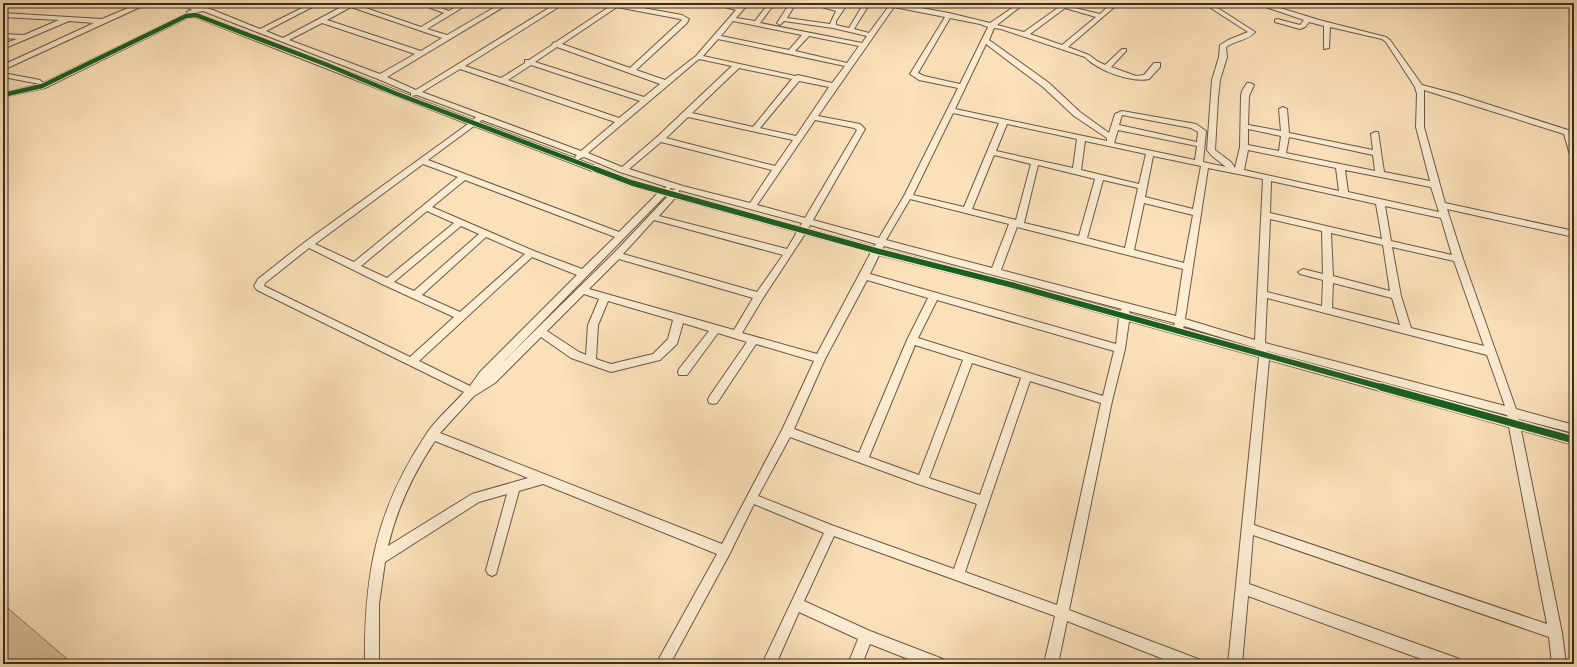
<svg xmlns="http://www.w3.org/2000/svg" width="1577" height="667" font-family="'IM FELL French Canon',serif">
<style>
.green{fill:#dac29f;stroke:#8a775e}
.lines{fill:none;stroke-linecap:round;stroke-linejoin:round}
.minor-casing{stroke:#6a5944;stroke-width:2}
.minor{fill:#fcecd2;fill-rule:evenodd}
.cycleway-far2-casing{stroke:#fcecd2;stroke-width:6}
.cycleway-far1-casing{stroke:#fcecd2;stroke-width:8}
.cycleway-casing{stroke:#fcecd2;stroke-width:10}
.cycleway-far2{stroke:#1b5e20;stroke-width:4.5}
.cycleway-far1{stroke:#1b5e20;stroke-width:5.5}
.cycleway{stroke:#1b5e20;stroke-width:7}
</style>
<rect width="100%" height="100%" fill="#fbe1ba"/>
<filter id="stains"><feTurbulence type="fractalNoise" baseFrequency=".005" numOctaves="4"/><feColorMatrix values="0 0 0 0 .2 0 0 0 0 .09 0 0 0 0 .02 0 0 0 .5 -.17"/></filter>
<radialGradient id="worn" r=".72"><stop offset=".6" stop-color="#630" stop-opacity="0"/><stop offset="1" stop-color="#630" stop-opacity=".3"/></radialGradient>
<path class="green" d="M3 604 73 664H3Z"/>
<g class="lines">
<g class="minor-casing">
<path id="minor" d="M140 3H149L3 70V65L94 23 69 21 3 49V44L17 39 3 38V34L24 35 59 20 3 17V13L102 19Z
M181 3H189L199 8 203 7 213 10 260 29 312 3H320L266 31 283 38 345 5 342 3H351L421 27 444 13 418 3H427L449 11 462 3H470L427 29 447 35 502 3H510L387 77 416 90 557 3H565L465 66 501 78 525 63V60H529L552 45 553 43 556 42 615 3H622L621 4 682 15 689 19 687 23 636 70 665 80 696 56 736 10 710 3H722L739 7 742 3H749L736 18 755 21 769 3H775L760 23 862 43 867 36 833 28 784 21 780 25 777 23 790 3H796L787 18 830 24 836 11 808 3H819L839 8 842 3H848L836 21V25L849 28 864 3H870L854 29 869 33 889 6 878 3H893L949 13 990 23 1018 4 1020 5V7L997 25 1024 32 1062 5 1100 14 1112 3H1119L1068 47 1089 55 1097 61 1105 65 1122 49H1126V51L1111 67 1136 76 1144 75 1154 63H1160V67L1149 79C1131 83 1097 70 1085 57L1001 29 994 28 989 40 1049 83 1080 112 1109 133 1115 114 1122 111 1196 124 1206 131 1203 162 1226 167 1211 155 1207 150 1212 80 1219 57 1220 45 1228 40 1248 32 1203 3H1210L1255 32C1249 40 1234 41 1226 47L1227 57 1220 80 1218 98 1215 150 1231 162 1235 168 1240 147 1241 96 1242 91 1247 83H1250L1254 85 1249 96 1248 125 1281 131 1279 109 1283 107 1287 109 1289 133 1373 150 1371 134 1375 132H1378L1384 172 1430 181 1416 127 1417 94 1415 87 1386 42 1382 39 1330 27 1329 48 1324 49V26L1309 22 1305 27 1300 29 1275 22V20L1277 19 1300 25 1304 20 1254 3H1264L1319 20 1386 37 1390 40 1422 85 1456 94 1574 132V157L1570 155 1564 134 1424 90V127L1445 203 1574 231V237L1447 209 1463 259 1516 409 1574 425V433L1519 419V420L1574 435V445L1521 430 1562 633 1566 664H1552L1549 637 1253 535 1249 584 1454 657 1459 659 1461 664H1435L1248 596 1242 664H1228L1259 357 1129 321 1125 349 1112 401 1069 610 1198 659 1200 664H1176L1067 621 1058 664H1044L1055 616 834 536 804 601 870 631 943 659 945 664H921L870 644 862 664H848L858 639 799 612 776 664H762L824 533 754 504 729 555 670 664H656L717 554 543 484 519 491 496 574 492 576 488 574 486 570 507 494 479 502 385 562 379 604V664H365C364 574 376 509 427 433 437 418 452 406 464 392L257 290 254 286 258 279 305 242 468 124 195 17 187 18 45 88 3 97V93L40 84 3 77V73L40 80 43 83 184 15 189 14 187 12 188 11 192 10ZM351 7 442 38 421 51 327 20ZM617 7 680 19 682 20 630 68 562 44ZM894 7 945 17 910 74 919 80 958 88 904 196 879 238 813 220 865 129 860 124 818 116ZM1065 8 1096 17 1062 45 1030 34ZM203 11 378 79 411 93V96L417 95 476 117 473 120C381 85 290 48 198 14L193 13ZM950 18 980 24 988 27 960 84 924 76 918 73ZM733 21 802 35 789 50 721 36ZM322 23 415 54 380 74 289 40ZM809 36 859 46 847 63 795 51ZM718 39 845 66 832 83 798 75 795 76 703 56ZM986 44 1043 87 1074 116 1107 138V141L955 109ZM557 47 660 84 644 97 535 62ZM699 59 732 66 657 137 622 167 588 153ZM531 65 640 101 619 118 508 80ZM739 68 792 79 753 127 692 113ZM460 69 615 122 581 151 422 92ZM799 81 829 87 796 136 760 128ZM953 113 999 123 964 207 913 195ZM1122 115 1191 128 1198 132 1197 142 1119 125ZM688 117 793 140 775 166 666 138ZM482 120 577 155 575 157 576 159H579L584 157 620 172 667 187 662 189 635 181 479 122ZM815 120 854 128 857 130 805 218 757 205ZM1007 124 1077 139 1073 168 996 151ZM474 126 629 185 658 193 619 232 428 160ZM1248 129 1281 136 1279 151 1248 145ZM1118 130 1197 146 1195 160 1114 143ZM1289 137 1373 155 1375 171 1286 153ZM1085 141 1146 154 1139 184 1081 170ZM661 142 772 170 750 203 683 186 629 169ZM1248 150 1336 168 1339 191 1244 170ZM994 155 1031 164 1016 220 972 209ZM1153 156 1201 166 1193 209 1145 197ZM423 164 458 177 354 262 315 244ZM1038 165 1095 179 1079 236 1024 223ZM1208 168 1263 179 1255 340 1185 319ZM1345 170 1431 187 1439 212 1348 192ZM465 180 615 237 582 269 534 251 432 207ZM1103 180 1138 188 1125 248 1087 238ZM1271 181 1376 204 1382 239 1270 213ZM670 188 676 189 670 191ZM679 190 802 223 800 227 679 193ZM666 195 668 196 614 253 503 362ZM675 198 797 232 787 249 659 216ZM910 199 1009 224 992 268 886 240ZM1144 203 1193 215 1184 263 1134 250ZM1385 206 1441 218 1452 255 1391 241ZM427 211 454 223 387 278 361 266ZM1270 219 1322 231 1323 274 1303 269 1298 272 1300 274 1323 280 1322 306 1267 292ZM654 220 783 255 757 292 623 254ZM810 225 876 244 874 247 808 229ZM461 226 479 234 414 291 394 282ZM1017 227 1183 269 1176 316 1001 270ZM1331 233 1383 245 1390 291 1333 276ZM805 234 871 252 817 354 742 333 763 298ZM486 237 525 254 460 312 422 295ZM884 246 1122 309 1120 311 1012 282 882 249ZM1392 247 1454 261 1484 346 1411 328 1401 296ZM309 248 384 285 454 317 410 357 264 286 265 283ZM879 255 1012 288 1119 318 1116 344 870 274ZM532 257 577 275 480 372 470 386 419 361ZM619 259 753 298 734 330 589 289ZM867 280 928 298 907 340 859 453 794 429 825 359ZM1333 283 1392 298 1400 325 1332 308ZM584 294 599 299 588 325 586 355 579 352 547 331ZM1267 298 1487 355 1505 406 1265 343ZM937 300 1114 351 1103 396 918 338ZM608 301 673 320 668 339 653 354 611 364 596 359 598 325ZM1129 311 1175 323 1174 326 1130 314ZM683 323 709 331 679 369 678 372 679 375H687L718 333 747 342 709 397 708 400 709 403 713 404 717 403 756 344 814 361 782 430 722 544 440 433 474 396 495 383 541 337 571 358 611 372 660 360 677 344ZM1184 326 1256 348V349L1183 328ZM915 345 963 360 919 475 869 457ZM1267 351 1507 415 1508 417 1268 352ZM1269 360 1509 427 1547 624 1254 525ZM972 363 1021 378 980 495 929 478ZM1030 381 1101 403 1057 605 965 572ZM790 437 918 484 977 504 954 569 834 526 758 496ZM435 441 528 478 472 494 388 546C397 508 413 474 435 441Z"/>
</g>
<use href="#minor" class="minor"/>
<g class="cycleway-far2-casing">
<path id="cycleway-far2" d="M3 95 42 86 186 16 196 15 325 64 397 94 598 170"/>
</g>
<g class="cycleway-far1-casing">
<path id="cycleway-far1" d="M595 169 632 183 877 251 1012 285 1385 388"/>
</g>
<g class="cycleway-casing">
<path id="cycleway" d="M1381 387 1574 440"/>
</g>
<use href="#cycleway-far2" class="cycleway-far2"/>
<use href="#cycleway-far1" class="cycleway-far1"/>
<use href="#cycleway" class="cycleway"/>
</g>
<rect width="1577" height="667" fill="none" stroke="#fbe1ba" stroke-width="16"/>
<rect x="4" y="4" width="1569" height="659" fill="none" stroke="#3a2c1d" stroke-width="2"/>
<rect x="8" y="8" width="1561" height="651" fill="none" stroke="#3a2c1d"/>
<rect width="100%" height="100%" filter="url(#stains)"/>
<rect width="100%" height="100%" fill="url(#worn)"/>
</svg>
